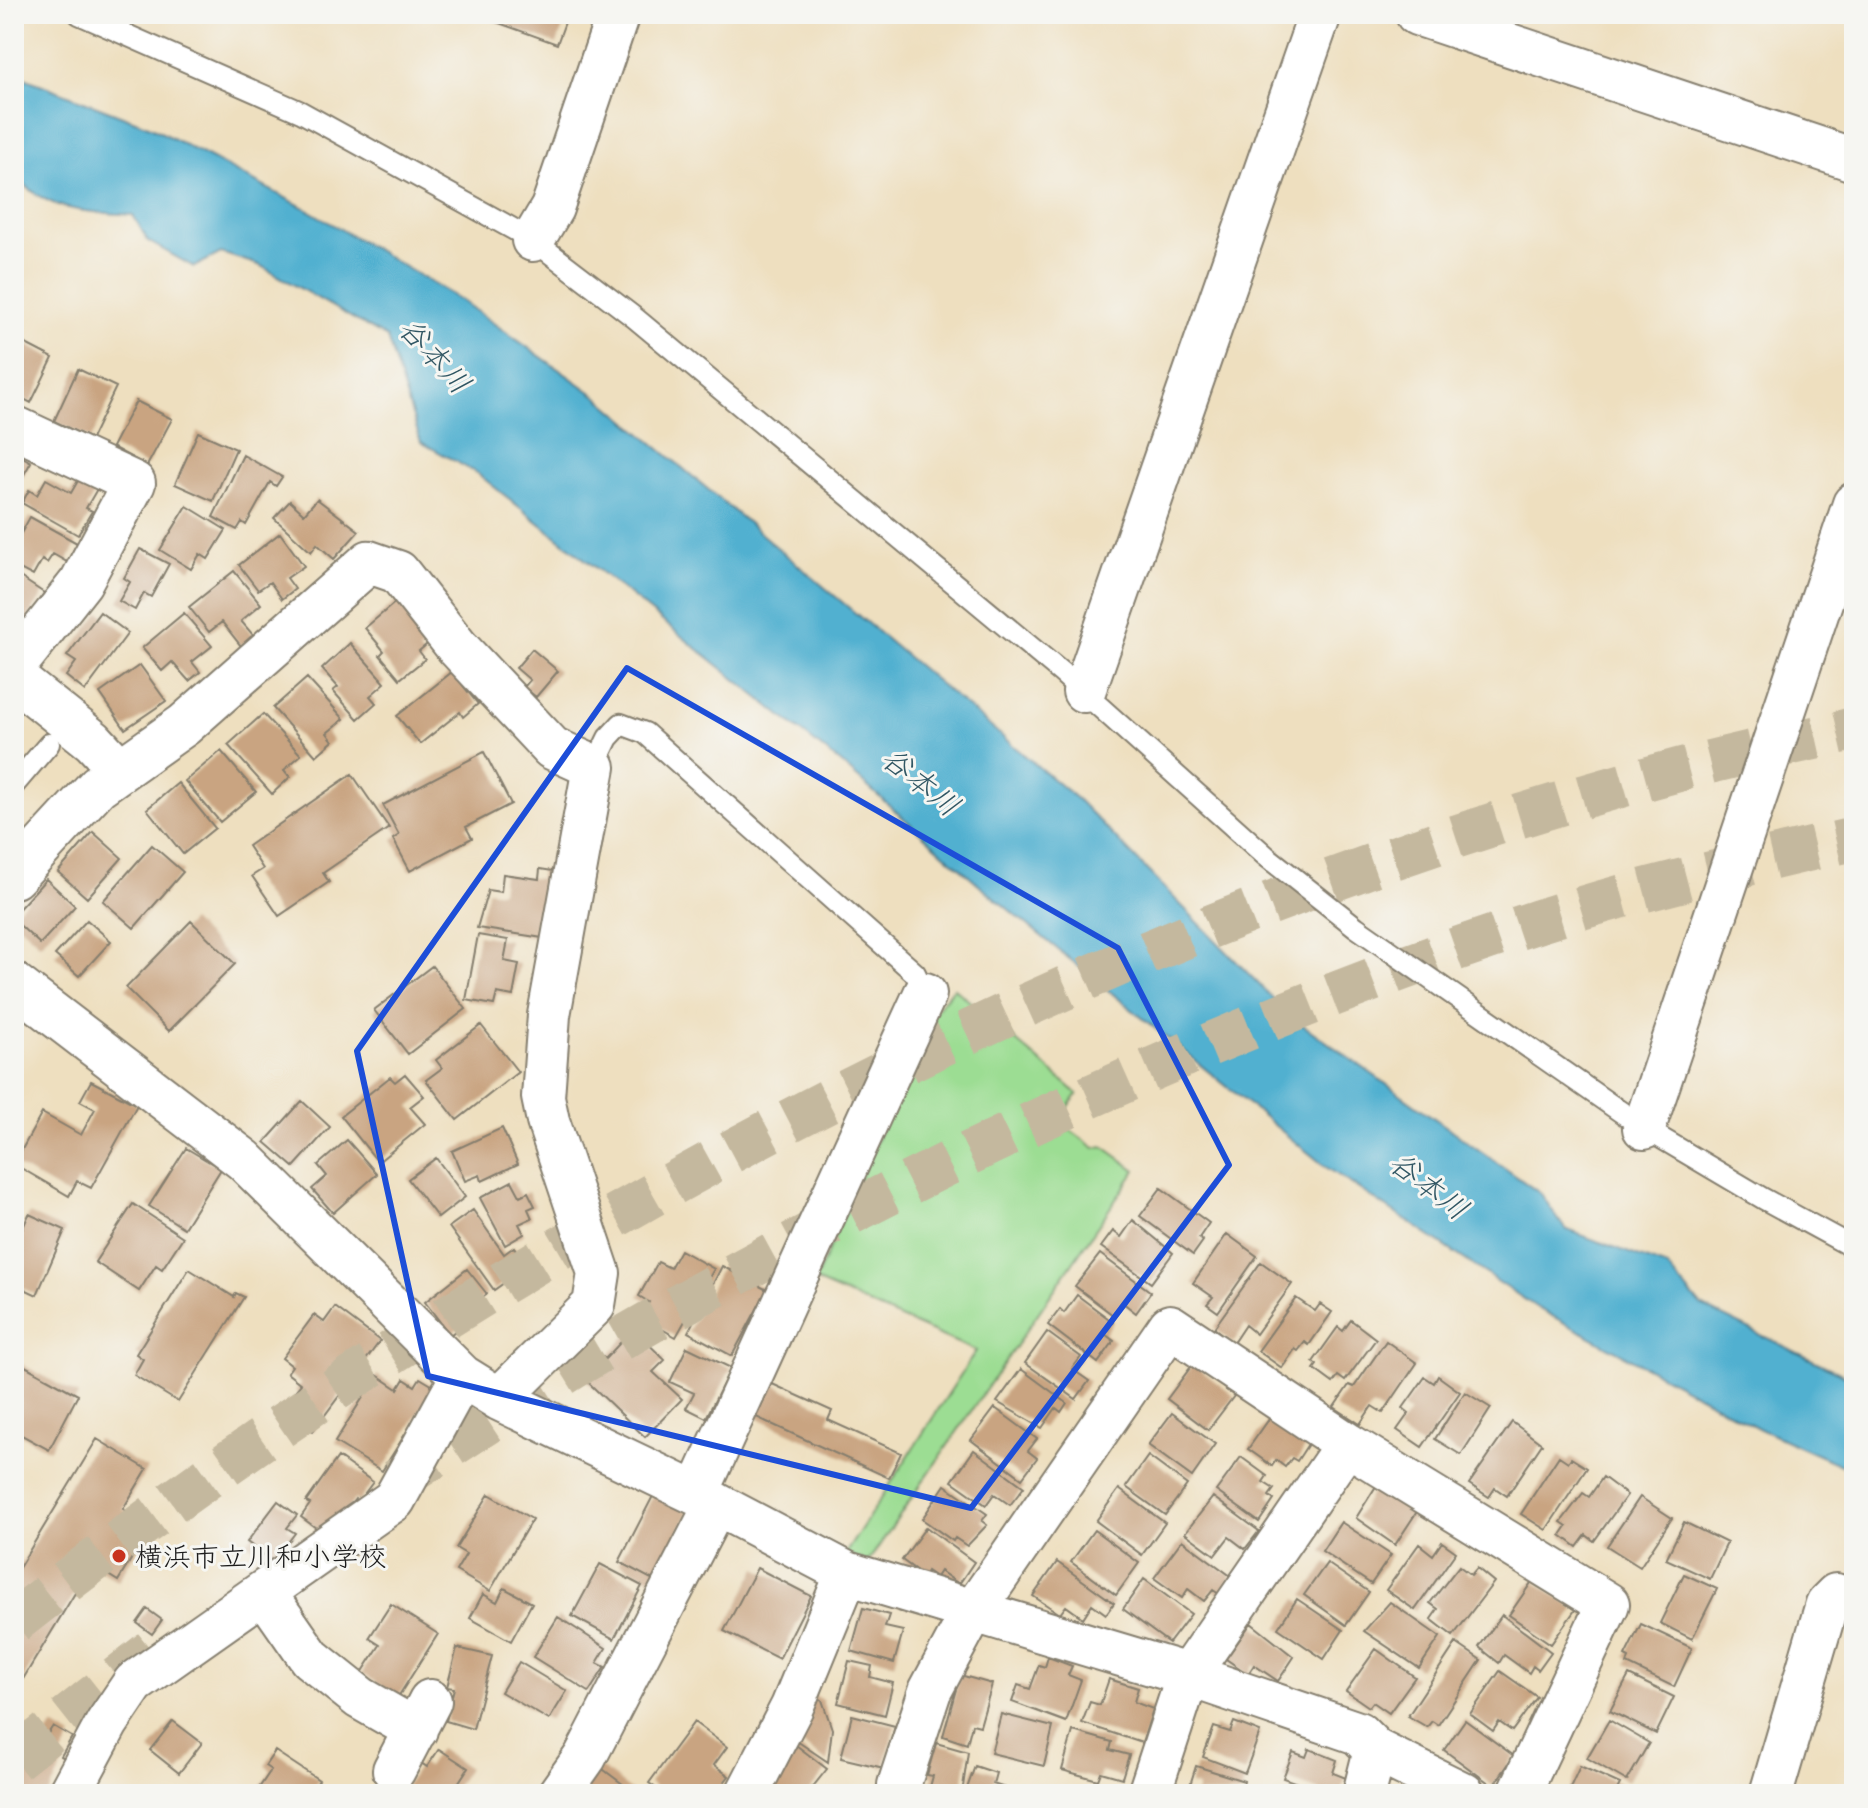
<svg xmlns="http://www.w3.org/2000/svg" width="1868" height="1808" font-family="'Balsamiq Sans','Klee One',sans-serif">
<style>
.green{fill:#9cdd93;stroke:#5c7c58;stroke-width:2}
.water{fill:#51b0d0;stroke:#366676;stroke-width:2}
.building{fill:#c9a481}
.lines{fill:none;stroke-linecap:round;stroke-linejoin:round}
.motorway-tunnel{stroke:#c4b89e;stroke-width:44;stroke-dasharray:44 22;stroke-linecap:butt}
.service-casing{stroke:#857e6e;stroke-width:24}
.minor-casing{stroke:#857e6e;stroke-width:46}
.service{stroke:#fff;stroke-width:20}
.minor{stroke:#fff;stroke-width:42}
.marked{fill:none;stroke:#1d4ed8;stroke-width:6;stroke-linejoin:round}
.poi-dot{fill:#c8321e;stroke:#f6f6f2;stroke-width:3}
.labels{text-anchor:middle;stroke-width:6;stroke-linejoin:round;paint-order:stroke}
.poi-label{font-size:28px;fill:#1c1c1c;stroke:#f6f6f2;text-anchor:start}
.water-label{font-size:30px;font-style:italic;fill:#315764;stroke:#f6f6f2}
</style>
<rect width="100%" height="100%" fill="#f6f6f2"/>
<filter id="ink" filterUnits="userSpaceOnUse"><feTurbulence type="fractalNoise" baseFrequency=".0125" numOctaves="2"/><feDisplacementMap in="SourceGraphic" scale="16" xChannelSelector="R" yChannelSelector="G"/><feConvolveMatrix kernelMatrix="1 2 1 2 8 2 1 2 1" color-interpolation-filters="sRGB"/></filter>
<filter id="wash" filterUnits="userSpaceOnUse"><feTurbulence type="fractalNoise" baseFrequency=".006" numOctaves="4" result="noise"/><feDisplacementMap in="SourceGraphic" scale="32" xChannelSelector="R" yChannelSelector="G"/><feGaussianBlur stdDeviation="1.8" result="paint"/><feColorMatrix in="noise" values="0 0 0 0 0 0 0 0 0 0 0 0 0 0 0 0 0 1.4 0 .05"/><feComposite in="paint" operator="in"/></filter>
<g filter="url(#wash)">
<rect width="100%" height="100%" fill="#eedfbf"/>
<path class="green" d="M954 988 1078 1094 1058 1121 1095 1148 1103 1146 1136 1170 868 1562 845 1554 976 1351 815 1281 931 1015Z"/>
<path class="water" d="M14 74 151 127 303 207 459 299 598 397 1079 801 1289 1015 1541 1194 1565 1229 1667 1267 1701 1306 1854 1380V1471L1760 1429 1539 1309 1326 1167 997 900 843 765 478 474 421 442 387 338 259 265 221 253 194 267 148 241 133 215C84 211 49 214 14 174Z"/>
<g id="blocks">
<path class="building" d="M474 14H568L557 44Z
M20 341 53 358 31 403 14 394V352Z
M78 369 116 387 91 439 54 421Z
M136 401 172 419 147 466 112 447Z
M198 432 236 449 213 501 175 484Z
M14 452 31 462 14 492Z
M243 455 282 477 276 486 270 482 246 525 242 522 237 530 213 517Z
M46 479 71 493 79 479 97 489 86 508 92 511 78 535 22 503 29 490 37 495Z
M317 499 359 531 334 559 317 544 311 552 274 518 290 501 304 514Z
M187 506 226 530 208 559 200 554 191 569 160 550Z
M30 517 77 543 67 562 53 554 47 563 42 560 33 576 14 566V546Z
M280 533 304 566 287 578 295 589 282 599 270 582 258 590 239 565Z
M140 549 169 564 151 597 144 593 135 610 119 601 130 582 124 578Z
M234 571 261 604 241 621 254 636 241 646 222 622 209 632 189 607Z
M14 573 44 593 14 640Z
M398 600 432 640 419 651 425 659 400 679 380 655 384 651 365 628Z
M100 612 128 633 85 691 66 676 76 662 67 656Z
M184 613 212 646 192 662 200 672 189 681 172 662 162 671 142 648Z
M350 643 385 683 370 696 376 703 358 719 333 691 338 687 322 669Z
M532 649 558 671 536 697 524 687 530 680 516 668Z
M140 665 166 701 125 729 100 693Z
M452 672 478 704 463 717 460 712 420 744 397 716Z
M307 678 344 719 327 733 333 741 316 756 273 708Z
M263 714 301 755 284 770 290 777 272 794 228 745Z
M221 751 256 792 220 822 185 781Z
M484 752 511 804 466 827 472 838 410 871 393 839 399 835 383 805Z
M352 774 389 828 323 873 329 882 279 916 252 876 263 869 248 846Z
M178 783 215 828 183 854 147 809Z
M93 832 122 858 87 898 58 872Z
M152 845 183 872 134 928 103 901Z
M540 869 553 871 543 938 477 928 488 890 501 892 503 874 539 879Z
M46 879 75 906 40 944 14 920V914Z
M87 920 111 941 79 976 55 955Z
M191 921 235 964 169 1031 126 988Z
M478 935 508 940 504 961 519 964 513 996 497 993 494 1005 466 1000Z
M432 966 466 1009 408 1054 374 1010Z
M481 1025 518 1072 457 1120 426 1080 442 1068 436 1060Z
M405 1074 424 1096 410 1107 425 1124 378 1162 341 1116 390 1077 395 1082Z
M91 1081 137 1105 91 1188 77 1181 69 1196 14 1164 42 1113 81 1135 95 1109 80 1101Z
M302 1101 330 1127 294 1167 265 1142Z
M502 1128 518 1164 482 1181 480 1175 465 1181 452 1151Z
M347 1140 377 1174 333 1213 312 1189 327 1176 318 1165Z
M186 1148 221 1169 184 1228 149 1206Z
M436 1158 465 1197 438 1218 408 1179Z
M512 1181 520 1196 528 1192 535 1206 528 1209 532 1218 519 1224 524 1234 505 1245 480 1198Z
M1161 1188 1209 1223 1199 1238 1203 1241 1193 1255 1140 1216Z
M133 1204 183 1237 162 1269 156 1265 139 1291 95 1262Z
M473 1210 504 1254 514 1247 522 1259 513 1266 518 1273 494 1290 449 1227Z
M29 1214 65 1230 37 1295 14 1284V1248Z
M1133 1220 1173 1253 1151 1283 1101 1247 1113 1231 1121 1237Z
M1227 1234 1257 1256 1218 1312 1207 1304 1213 1297 1193 1283Z
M680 1250 714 1269 676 1337 641 1317 649 1302 639 1296 658 1262 670 1268Z
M1100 1254 1151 1292 1136 1313 1122 1302 1113 1315 1075 1286Z
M1261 1262 1292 1284 1256 1334 1245 1325 1233 1343 1214 1328Z
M722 1266 767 1290 732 1356 688 1332Z
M189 1269 234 1297 236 1293 244 1297 178 1402 134 1375 143 1359 136 1354Z
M467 1269 487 1294 472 1307 477 1313 450 1335 425 1302Z
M1077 1295 1113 1322 1105 1334 1114 1341 1098 1363 1048 1325 1060 1309 1064 1313Z
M1296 1298 1315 1311 1320 1304 1332 1312 1309 1345 1305 1342 1298 1351 1295 1349 1282 1368 1258 1351Z
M335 1307 380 1341 313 1431 286 1411 299 1394 295 1391 301 1384 287 1373 292 1366 282 1358 314 1315 324 1322Z
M1351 1320 1376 1339 1345 1381 1338 1376 1333 1383 1314 1369 1317 1365 1313 1362 1338 1327 1343 1331Z
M633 1329 665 1360 653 1372 682 1399 645 1437 569 1364 589 1343 605 1359Z
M1047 1332 1081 1357 1072 1369 1089 1381 1076 1399 1025 1363Z
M1386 1341 1417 1363 1383 1413 1372 1406 1360 1424 1334 1407 1349 1385 1354 1387Z
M687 1347 731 1368 706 1418 686 1408 694 1393 670 1382Z
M14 1360 78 1395 49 1450 14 1431Z
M1193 1364 1234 1396 1208 1430 1167 1399Z
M1021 1369 1067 1403 1061 1412 1056 1408 1042 1428 997 1402Z
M377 1375 398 1389 404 1379 415 1386 420 1378 435 1387 382 1471 335 1442Z
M1438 1376 1460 1392 1422 1447 1397 1430 1409 1413 1403 1408 1425 1377 1434 1383Z
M770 1383 832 1411 828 1420 901 1453 889 1478 754 1416Z
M1465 1392 1491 1408 1461 1455 1435 1439Z
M995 1408 1037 1439 1028 1451 1037 1458 1022 1478 971 1440Z
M1172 1413 1215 1444 1192 1477 1148 1445Z
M1272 1415 1310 1441 1297 1461 1292 1458 1285 1467 1276 1460 1272 1466 1248 1449Z
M1512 1422 1542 1444 1507 1496 1495 1488 1489 1497 1469 1484Z
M97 1439 147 1469 123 1509 151 1526 118 1581 92 1565 14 1694V1576Z
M974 1450 1024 1487 1010 1505 994 1494 986 1505 952 1481Z
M1148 1456 1187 1485 1165 1515 1126 1487Z
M1559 1456 1568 1462 1571 1458 1587 1468 1546 1530 1521 1514Z
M338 1457 373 1482 358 1502 355 1499 341 1518 336 1514 323 1533 301 1517 310 1504 306 1502Z
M1241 1457 1267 1476 1263 1482 1274 1489 1269 1496 1274 1500 1259 1522 1216 1491Z
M1603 1477 1627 1495 1594 1541 1586 1535 1577 1547 1561 1535 1567 1526 1561 1522 1583 1493 1589 1497Z
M1378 1483 1418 1510 1395 1545 1356 1518Z
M945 1485 987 1514 982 1521 987 1525 967 1546 955 1538 953 1541 922 1519Z
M1119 1489 1165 1523 1142 1555 1096 1521Z
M489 1494 532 1519 490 1591 456 1571 466 1554 456 1548Z
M654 1494 689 1512 655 1581 619 1562Z
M1213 1497 1259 1531 1245 1549 1229 1537 1215 1555 1185 1533Z
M1640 1497 1672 1518 1640 1567 1607 1546Z
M278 1501 297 1515 287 1528 295 1533 273 1562 247 1542Z
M1341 1522 1391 1555 1371 1584 1322 1551Z
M1684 1522 1727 1543 1710 1579 1666 1559Z
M926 1527 974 1562 959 1584 940 1571 936 1577 927 1571 924 1576 902 1560Z
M1094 1530 1139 1563 1116 1595 1071 1562Z
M1182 1540 1232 1577 1219 1594 1213 1590 1204 1601 1188 1589 1182 1598 1154 1578Z
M1442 1542 1456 1552 1415 1610 1386 1590 1419 1544 1433 1555Z
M1057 1562 1114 1603 1106 1614 1092 1604 1083 1618 1066 1606 1060 1614 1033 1596Z
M1327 1563 1369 1592 1346 1625 1304 1595Z
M600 1564 642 1586 614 1639 572 1616Z
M1459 1566 1471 1575 1477 1568 1494 1582 1453 1636 1431 1619 1438 1609 1430 1603Z
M757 1568 811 1596 779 1659 724 1631Z
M1684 1574 1717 1589 1692 1639 1660 1623Z
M1144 1579 1191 1614 1169 1643 1123 1609Z
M1533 1580 1575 1610 1551 1644 1509 1615Z
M504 1588 532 1603 511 1641 470 1618 483 1594 497 1602Z
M1297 1599 1343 1630 1324 1659 1278 1628Z
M1390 1602 1440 1637 1419 1668 1364 1631Z
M391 1604 438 1634 398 1697 362 1673 380 1645 369 1638Z
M863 1608 889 1615 885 1627 903 1631 894 1663 851 1651Z
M147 1609 162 1620 152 1634 137 1623Z
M1502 1615 1551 1652 1538 1670 1533 1666 1529 1673 1504 1655 1499 1663 1479 1647Z
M558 1617 606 1648 597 1663 605 1667 589 1692 533 1657Z
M1251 1623 1294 1657 1278 1681 1254 1665 1248 1674 1226 1659Z
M1641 1624 1692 1648 1674 1687 1627 1664 1629 1658 1625 1656Z
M1456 1643 1481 1660 1438 1725 1432 1721 1427 1727 1408 1716Z
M457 1648 492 1656 473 1729 446 1721 454 1688 447 1687Z
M1376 1649 1415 1677 1389 1713 1373 1702 1369 1707 1346 1691Z
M1048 1657 1072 1666 1068 1675 1081 1680 1066 1722 1012 1702 1018 1685 1030 1689 1039 1665 1045 1667Z
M849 1661 872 1666 870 1677 893 1683 885 1715 838 1703Z
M519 1662 567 1691 549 1720 501 1692Z
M1500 1671 1537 1697 1512 1731 1499 1722 1493 1731 1470 1714Z
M960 1675 992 1684 980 1726 972 1724 967 1744 943 1736Z
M1629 1675 1674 1697 1656 1734 1610 1711Z
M1109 1679 1138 1688 1134 1702 1153 1709 1142 1743 1082 1723 1090 1702 1100 1705Z
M812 1694 822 1700 832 1729 828 1762 791 1737Z
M1001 1714 1053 1727 1044 1766 991 1753Z
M852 1715 895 1726 884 1768 841 1758Z
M1465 1720 1514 1756 1493 1786 1444 1750Z
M1609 1720 1649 1743 1627 1781 1587 1758Z
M173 1721 202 1743 179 1773 150 1750Z
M694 1722 727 1747 714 1765 729 1776 715 1794H664L649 1783Z
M1234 1722 1260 1732 1245 1773 1203 1757 1214 1727 1230 1732Z
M20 1723 45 1738 53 1726 72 1737 61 1756 67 1759 48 1794H14V1734Z
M1073 1731 1112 1742 1110 1750 1129 1755 1122 1778 1101 1772 1098 1780 1062 1770Z
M936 1743 968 1752 962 1794H928L933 1776 927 1775Z
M796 1745 827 1769 807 1794H758Z
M439 1749 468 1768 451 1794H400L421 1763 427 1767Z
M1309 1749 1337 1760 1333 1773 1346 1778 1340 1794H1328L1283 1778 1293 1752 1306 1757Z
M275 1751 319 1780 310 1794H255L271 1770 265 1766Z
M975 1766 996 1773 993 1784 1011 1790 1010 1794H965Z
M1196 1766 1244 1781 1241 1794H1196L1198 1787 1190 1785Z
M1580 1766 1620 1784 1615 1794H1567Z
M600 1767 636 1794H580Z"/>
</g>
</g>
<g filter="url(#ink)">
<use href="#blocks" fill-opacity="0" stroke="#857e6e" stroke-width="2"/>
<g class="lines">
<path class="motorway-tunnel" d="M396 1481C469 1435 540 1386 614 1343 899 1177 1200 1035 1512 930 1624 892 1739 866 1854 839
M14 1622C500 1240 1083 929 1682 769 1739 754 1797 742 1854 729
M14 1760 153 1650"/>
<g class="service-casing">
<path id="service" d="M79 14 301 112 533 240 635 318 1062 673 1266 856 1356 927 1644 1128 1764 1199 1854 1248
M594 767 608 738 621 724 645 733 915 973 925 994
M14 785 49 744"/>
</g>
<g class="minor-casing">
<path id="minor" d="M1417 14 1854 160
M533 240 552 208 618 14
M14 427 134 483 81 582 14 667
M14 678 93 741 119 769
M1084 691 1320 14
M14 877 98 786 184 725 369 562 398 572 457 647 552 748 594 767 549 1015 543 1097 548 1121 599 1273 594 1305 499 1399
M14 984 244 1160 462 1376 499 1399 697 1494 847 1573 1188 1675 1358 1733 1375 1750 1464 1794
M1644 1128 1854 504
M697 1494 925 994
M264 1592 310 1658 360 1698 416 1730
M394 1770 430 1701
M69 1794 107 1723 134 1683 394 1500 462 1376
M559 1794 585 1757 716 1504
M747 1794 792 1707 847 1573
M901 1794 899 1785 930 1691 972 1613 1170 1326 1347 1444 1608 1604 1519 1794
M1149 1794 1188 1675 1347 1444
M1364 1794 1375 1750
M1771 1794 1827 1604 1836 1595 1854 1602"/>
</g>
<use href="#service" class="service"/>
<use href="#minor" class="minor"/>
</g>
</g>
<path class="marked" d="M627 668 1118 948 1229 1165 971 1508 428 1376 357 1051Z"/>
<circle class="poi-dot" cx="119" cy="1556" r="8"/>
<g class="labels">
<g class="poi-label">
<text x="135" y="1566">横浜市立川和小学校</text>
</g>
<g class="water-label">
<text transform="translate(435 356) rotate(48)" y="10">谷本川</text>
<text transform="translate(921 782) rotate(39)" y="10">谷本川</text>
<text transform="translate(1429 1186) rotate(38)" y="10">谷本川</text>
</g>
</g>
<rect width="1868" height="1808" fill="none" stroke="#f6f6f2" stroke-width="48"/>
</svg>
